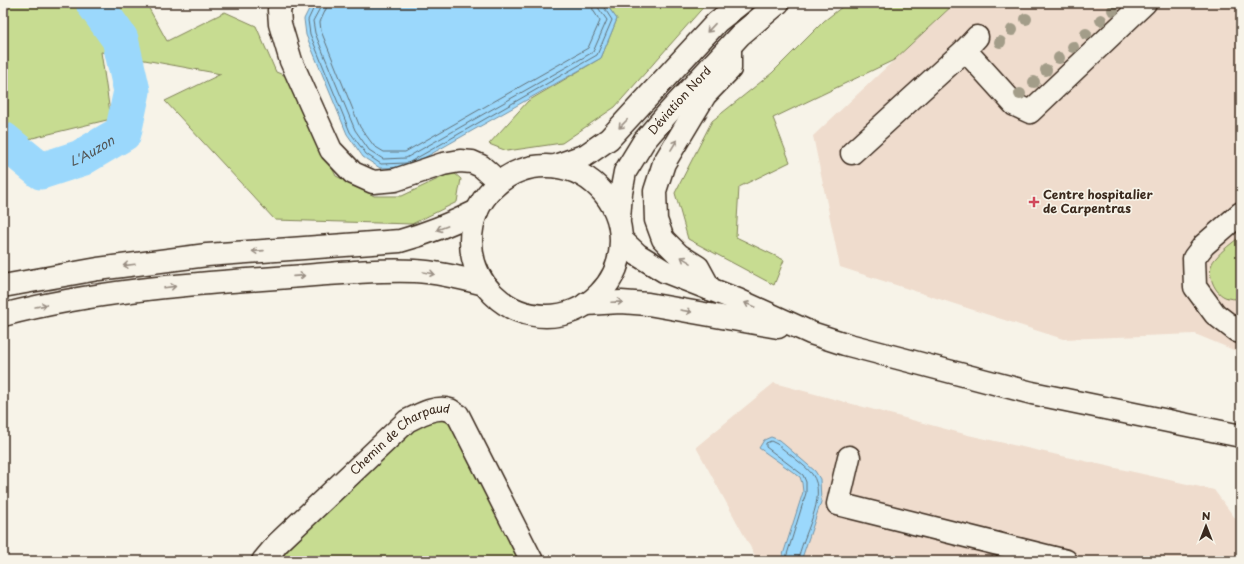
<svg xmlns="http://www.w3.org/2000/svg" width="1244" height="564" font-family="'Playpen Sans',sans-serif">
<style>
.built{fill:#efdccd}
.green{fill:#c7dc91;stroke:#818358}
.water{fill:#9bd8fc;stroke:#7592a3}
.lines{fill:none;stroke-linecap:round;stroke-linejoin:round}
.shore{stroke:#617077;stroke-width:1}
.river{stroke:#9bd8fc;stroke-width:37}
.minor-casing{stroke:#3b2a1e;stroke-width:25}
.major-casing{stroke:#3b2a1e;stroke-width:25}
.highway-casing{stroke:#3b2a1e;stroke-width:25}
.minor{stroke:#f7f3e8;stroke-width:22}
.major{stroke:#f7f3e8;stroke-width:22}
.highway{stroke:#f7f3e8;stroke-width:22}
.tree{fill:#a39d89}
.oneway{stroke:#998e83}
.poi-dot{fill:#d1495b;stroke:#f7f3e8;stroke-width:1.5}
.labels{text-anchor:middle;stroke-width:3.5;stroke-linejoin:round;paint-order:stroke}
.street-label{font-size:12px;fill:#3b2a1e;stroke:#f7f3e8}
.poi-label{font-size:12px;font-weight:bold;fill:#3b2a1e;stroke:#f7f3e8;text-anchor:start}
.water-label{font-size:13px;font-style:italic;fill:#535656;stroke:#f7f3e8}
</style>
<rect width="100%" height="100%" fill="#f7f3e8"/>
<filter id="ink" filterUnits="userSpaceOnUse"><feTurbulence type="fractalNoise" baseFrequency=".025" numOctaves="2"/><feDisplacementMap in="SourceGraphic" scale="8" xChannelSelector="R" yChannelSelector="G"/><feConvolveMatrix kernelMatrix="1 2 1 2 8 2 1 2 1" color-interpolation-filters="sRGB"/></filter>
<g filter="url(#ink)">
<path class="built" d="M955 3H1241V353L1195 334 1063 339 840 267 813 136Z
M774 383 968 435 1214 490 1241 526V561H758L696 447Z"/>
<path class="green" d="M3 3H146L167 41 225 12 256 26 276 72 286 76 336 176 357 186 374 196H402L453 172 461 179 457 202 412 224 275 220 165 101 221 74 101 52 111 119 20 141 3 129Z
M605 3H707L615 107 562 143 507 151 489 144 528 101 601 58 617 19Z
M847 3H955L894 60 773 118 790 162 739 187 736 237 784 260 774 285 688 239 675 193 712 121 772 73 824 21Z
M1241 236V299C1236 299 1229 299 1225 297 1213 292 1205 270 1215 259 1222 250 1232 243 1241 236Z
M419 418 447 421 457 436 512 543 518 561H278L391 445Z"/>
<path class="water" d="M312 3H605L617 19 601 58 408 167 380 168 363 157 347 134 306 35 304 19Z
M771 437 779 440 815 471 820 479 821 502 801 561H781L803 492 802 483 800 477 759 448 764 440Z"/>
<g class="lines">
<path class="shore" d="M316 3 308 20 310 34 350 132 366 154 381 164 407 163
M321 3 320 8 313 21 315 33 355 130 369 150 383 159 406 158 593 52 607 20 599 9 598 3
M327 3 326 9 320 22 321 31 360 127 374 146 384 152H405L588 48 600 21 593 10 592 3
M408 163 597 55 612 20 603 6V3
M785 561 806 493V482L803 475 766 447V443L771 441 777 444C786 452 806 466 812 474 829 497 801 537 798 561"/>
<path class="river" id="s1" d="M3 140 41 171 81 158 123 133 132 91 120 39 94 3"/>
<g class="minor-casing">
<g id="minor">
<path d="M282 3 279 10 280 24 291 61 331 150 353 173 373 182 395 180 443 164 460 161 472 162 481 166 499 182"/>
<path d="M977 37 965 50 1015 105 1030 112 1145 3"/>
<path d="M852 153 965 50"/>
<path d="M1241 213 1204 245 1194 258 1195 287 1215 314 1237 331 1241 332"/>
<path d="M849 457 838 504 1066 561"/>
<path id="s2" d="M263 561 278 543 407 421C419 415 436 405 450 410 452 411 455 414 458 415L532 561"/>
</g>
</g>
<g class="major-casing">
<g id="major">
<circle cx="546" cy="241" r="75"/>
<path d="M555 166 586 155 609 139 717 22 741 3"/>
<path id="s3" d="M619 219 621 193 625 172 644 141 668 113 740 35 778 3"/>
<path d="M622 240 638 255 664 271 738 300 811 333 845 344 1032 393 1241 436"/>
<path d="M710 289 698 267 679 255 663 239 656 220 655 191 664 163 691 118 705 95 730 69V47"/>
<path d="M586 304 621 302 648 304 778 327"/>
</g>
</g>
<g class="highway-casing">
<path id="highway" d="M3 286 98 269 207 255 400 241C429 233 451 224 477 211
M3 315C90 292 186 284 276 278 322 275 369 269 415 271 437 272 462 278 484 284"/>
</g>
<use href="#minor" class="minor"/>
<use href="#major" class="major"/>
<use href="#highway" class="highway"/>
</g>
<g class="tree">
<circle cx="1113" cy="10" r="6"/>
<circle cx="1026" cy="19" r="6"/>
<circle cx="1101" cy="20" r="6"/>
<circle cx="1012" cy="30" r="6"/>
<circle cx="1086" cy="34" r="6"/>
<circle cx="1000" cy="42" r="6"/>
<circle cx="1073" cy="47" r="6"/>
<circle cx="1059" cy="58" r="6"/>
<circle cx="1046" cy="70" r="6"/>
<circle cx="1034" cy="82" r="6"/>
<circle cx="1020" cy="94" r="6"/>
</g>
<defs><path id="oneway-shaft" d="M-6 0H5M1.5-3L5.5 0L1.5 3" fill="none" stroke-width="1.6" stroke-linecap="round" stroke-linejoin="round"/></defs>
<g class="oneway">
<use href="#oneway-shaft" transform="translate(711 28) rotate(133)"/>
<use href="#oneway-shaft" transform="translate(623 124) rotate(134)"/>
<use href="#oneway-shaft" transform="translate(674 145) rotate(-59)"/>
<use href="#oneway-shaft" transform="translate(442 228) rotate(160)"/>
<use href="#oneway-shaft" transform="translate(258 251) rotate(176)"/>
<use href="#oneway-shaft" transform="translate(686 260) rotate(-148)"/>
<use href="#oneway-shaft" transform="translate(129 265) rotate(173)"/>
<use href="#oneway-shaft" transform="translate(429 273) rotate(10)"/>
<use href="#oneway-shaft" transform="translate(299 276) rotate(-4)"/>
<use href="#oneway-shaft" transform="translate(170 287) rotate(-7)"/>
<use href="#oneway-shaft" transform="translate(617 302) rotate(-2)"/>
<use href="#oneway-shaft" transform="translate(750 305) rotate(-156)"/>
<use href="#oneway-shaft" transform="translate(41 306) rotate(-10)"/>
<use href="#oneway-shaft" transform="translate(686 311) rotate(10)"/>
</g>
</g>
<path class="poi-dot" d="M1032 196h4v4h4v4h-4v4h-4v-4h-4v-4h4z"/>
<g class="labels">
<g class="street-label">
<text dy="4" stroke="none"><textPath href="#s3" startOffset="138">Déviation Nord</textPath></text>
<text dy="4" stroke="none"><textPath href="#s2" startOffset="186">Chemin de Charpaud</textPath></text>
</g>
<g class="poi-label">
<text x="1043" y="199">Centre hospitalier<tspan x="1043" dy="14">de Carpentras</tspan></text>
</g>
<g class="water-label">
<text dy="5" stroke="none"><textPath href="#s1" startOffset="104">L'Auzon</textPath></text>
</g>
</g>
<rect width="1244" height="564" fill="none" stroke="#f7f3e8" stroke-width="16"/>
<rect x="8" y="8" width="1228" height="548" fill="none" stroke="#3b2a1e" stroke-width="1.5" filter="url(#ink)"/>
<g transform="translate(1206 526)" stroke="#f7f3e8" stroke-width="3" paint-order="stroke">
<path d="M0-3L7 15L0 10L-7 15Z" fill="#3b2a1e"/>
<text y="-6" font-size="11" font-weight="bold" text-anchor="middle" fill="#3b2a1e">N</text>
</g>
</svg>
